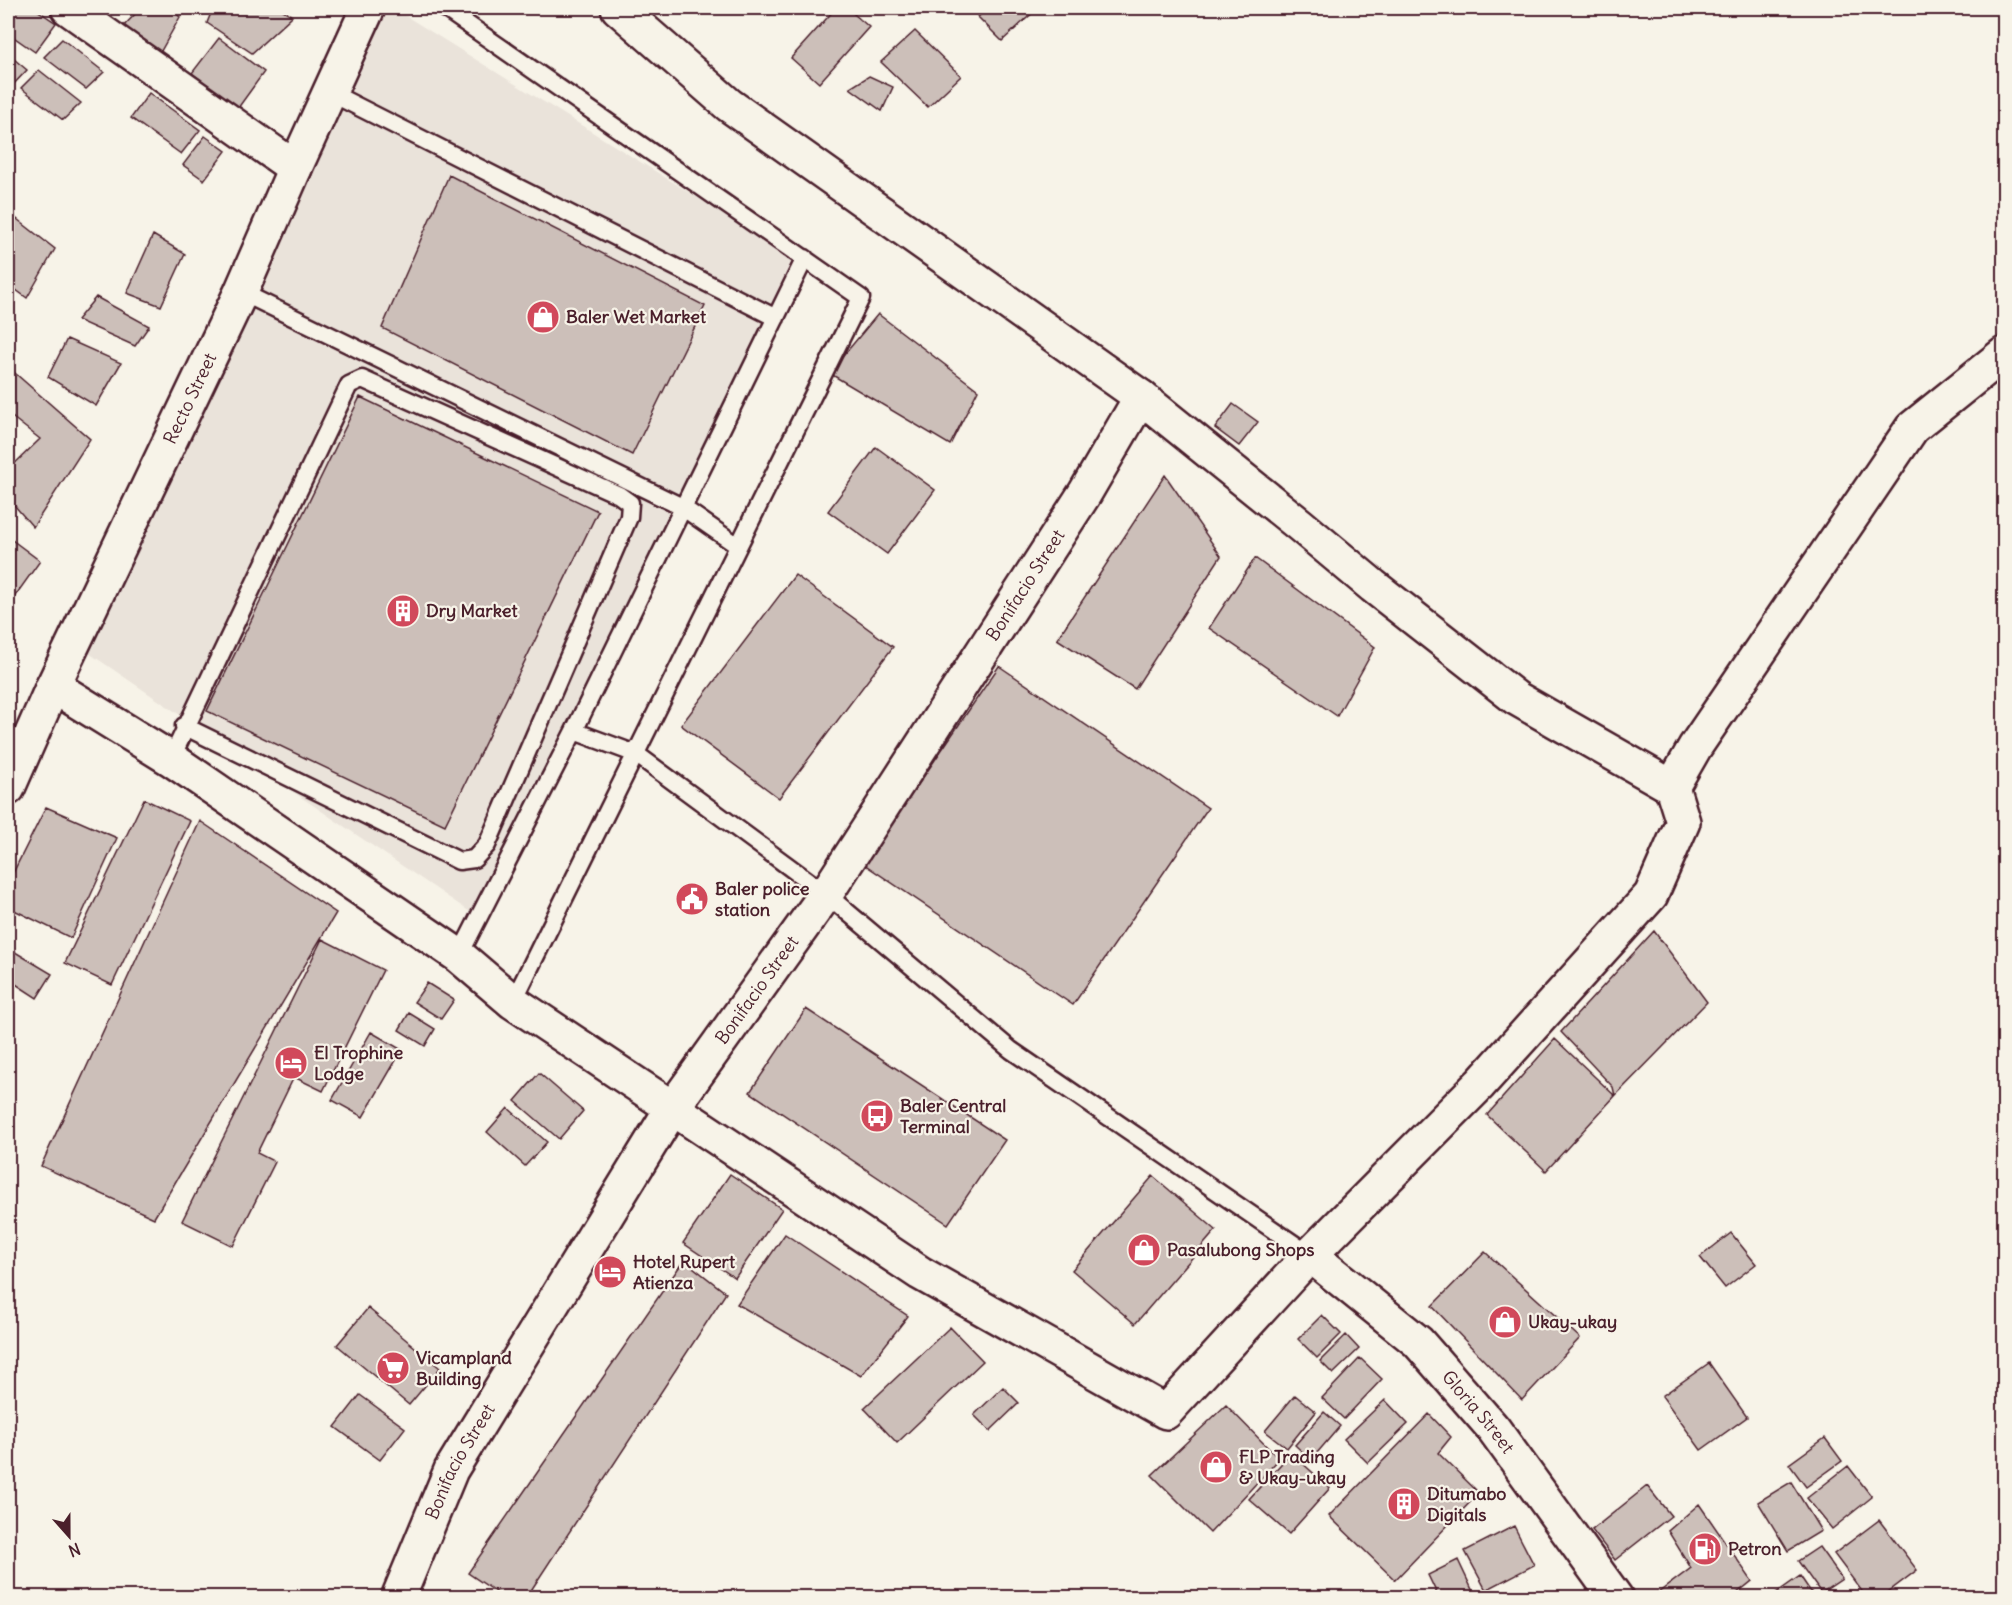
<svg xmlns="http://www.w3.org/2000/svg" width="2012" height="1605" font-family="Delius,sans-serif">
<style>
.built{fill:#eae3da}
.building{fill:#ccbfb9;stroke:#4a1f2b;stroke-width:1.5}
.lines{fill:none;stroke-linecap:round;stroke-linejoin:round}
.lane-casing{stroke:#4a1f2b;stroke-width:21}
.street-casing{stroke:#4a1f2b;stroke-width:38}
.secondary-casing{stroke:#4a1f2b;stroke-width:38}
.lane{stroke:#f7f3e8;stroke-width:16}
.street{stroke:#f7f3e8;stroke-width:33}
.secondary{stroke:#f7f3e8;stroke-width:33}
.labels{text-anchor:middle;stroke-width:4.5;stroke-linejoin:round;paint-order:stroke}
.poi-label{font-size:18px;font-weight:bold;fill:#4a1f2b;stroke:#f7f3e8;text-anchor:start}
.street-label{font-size:18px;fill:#4a1f2b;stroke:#f7f3e8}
</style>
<rect width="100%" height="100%" fill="#f7f3e8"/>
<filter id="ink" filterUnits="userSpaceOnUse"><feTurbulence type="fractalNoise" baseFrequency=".0167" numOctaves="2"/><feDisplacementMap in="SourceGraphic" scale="12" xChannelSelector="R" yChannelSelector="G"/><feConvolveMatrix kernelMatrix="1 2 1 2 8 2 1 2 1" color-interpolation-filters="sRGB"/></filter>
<g filter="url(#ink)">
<path class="built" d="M385 8H393L793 257 482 920 80 647Z"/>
<path class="building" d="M8 8H34L56 23 35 52 8 33Z
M141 8H170L180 17 152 67 118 32Z
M213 8H280L292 16 252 53 207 23Z
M836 8H847L869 27 819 83 791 58Z
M988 8H1038L1002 41 978 17Z
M915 31 961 76 928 107 881 62Z
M219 38 264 72 238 108 192 73Z
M62 39 104 72 86 89 44 57Z
M8 54 27 70 8 90Z
M39 70 81 103 63 120 21 88Z
M869 76 893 87 882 111 850 88Z
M149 93 200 130 181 154 131 118Z
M205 136 226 151 204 180 183 165Z
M449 175 705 306 632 455 382 328Z
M13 216 55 249 27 298 8 284V223Z
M153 235 185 254 161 306 127 293Z
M96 297 149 326 135 346 77 320Z
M878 314 978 390 950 445 829 373Z
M67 339 121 363 96 406 48 377Z
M8 367 90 439 33 527 8 498V470L40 439 8 414Z
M360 397 598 511 445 825 207 711Z
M1233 404 1258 422 1239 446 1215 428Z
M876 447 935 490 887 554 828 511Z
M1165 475 1221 556 1135 689 1057 639Z
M8 537 40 561 8 606Z
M1255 558 1375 647 1337 716 1209 628Z
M795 575 893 647 779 798 681 725Z
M999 666 1208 808 1073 1005 864 864Z
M144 799 190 821 112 985 65 963Z
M46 807 117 838 71 938 8 907V883Z
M200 821 336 913 154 1218 41 1166Z
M1654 931 1707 1002 1615 1096 1613 1087 1561 1032Z
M322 939 383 970 323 1091 294 1077 257 1153 275 1162 233 1246 182 1221Z
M10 949 52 974 37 998 8 979V954Z
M427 983 454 1000 441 1019 414 1002Z
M806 1009 1005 1140 948 1224 750 1092Z
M409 1013 435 1029 425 1046 399 1030Z
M371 1032 402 1050 363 1117 332 1100Z
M1555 1039 1615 1096 1546 1171 1487 1115Z
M539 1073 583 1111 559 1139 515 1101Z
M508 1108 547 1142 525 1166 487 1132Z
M730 1174 782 1209 735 1278 683 1243Z
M1153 1176 1216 1230 1135 1324 1072 1270Z
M1731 1233 1756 1264 1725 1288 1700 1257Z
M785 1234 908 1316 861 1376 737 1304Z
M1485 1252 1580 1338 1522 1400 1432 1306Z
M684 1260 726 1293 526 1598H505L468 1573Z
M368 1308 440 1368 409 1405 337 1345Z
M1322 1315 1341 1334 1317 1358 1298 1339Z
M950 1327 983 1361 897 1443 864 1408Z
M1346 1335 1359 1349 1333 1374 1320 1361Z
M1360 1358 1382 1379 1344 1419 1322 1398Z
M1709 1363 1747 1417 1701 1450 1662 1396Z
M1003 1387 1019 1403 990 1431 974 1415Z
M360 1395 405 1428 380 1460 335 1427Z
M1295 1395 1316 1412 1287 1448 1265 1431Z
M1385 1400 1408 1424 1368 1463 1344 1439Z
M1226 1405 1279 1459 1210 1533 1152 1475Z
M1324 1412 1340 1426 1311 1460 1295 1445Z
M1429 1414 1451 1437 1438 1453 1479 1493 1395 1580 1329 1516Z
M1825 1438 1842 1461 1806 1487 1789 1464Z
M1291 1453 1330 1488 1289 1534 1249 1499Z
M1848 1466 1872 1497 1832 1529 1807 1498Z
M1791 1482 1821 1531 1788 1551 1758 1502Z
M1647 1486 1671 1516 1615 1560 1592 1530Z
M1699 1504 1752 1581 1731 1598H1655L1654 1596 1691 1568 1668 1531Z
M1879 1520 1917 1570 1880 1598H1867L1834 1554Z
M1514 1526 1534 1565 1486 1590 1465 1551Z
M1819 1547 1842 1579 1821 1593 1798 1561Z
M1458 1560 1475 1596 1471 1598H1439L1428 1575Z
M1800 1576 1815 1598H1769Z"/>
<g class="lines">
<g class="lane-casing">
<path id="lane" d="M444 8 861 298 513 1002
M329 92 776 318
M241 292 682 507 738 546
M574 731 636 754 826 894 1011 1050 1310 1255
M171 759 349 385 362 379 619 495 630 503 629 517 487 845 474 859 459 861 184 726
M459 956 574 731 805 258"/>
</g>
<g class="street-casing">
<g id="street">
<path d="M68 8 295 168"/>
<path d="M53 686 171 759 459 956 513 1002 920 1273 1166 1412 1310 1255 1480 1084 1651 895 1683 822 1672 787 1516 698 1373 586 1300 525 1141 397 729 105 618 8"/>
<path d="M1672 787 1695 747 1912 428 2004 354"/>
<path id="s1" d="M1310 1255 1418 1342 1493 1428 1616 1598"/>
<path id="s2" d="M398 1598 451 1470 671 1110 826 894 1085 493 1141 397"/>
</g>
</g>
<g class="secondary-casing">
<g id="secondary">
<path id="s3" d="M8 788 53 686 241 292 295 168 368 8"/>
</g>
</g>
<use href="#lane" class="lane"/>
<use href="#street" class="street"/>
<use href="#secondary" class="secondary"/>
</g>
</g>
<defs>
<g id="shop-disc" transform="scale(1.725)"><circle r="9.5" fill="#d1495b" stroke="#f7f3e8"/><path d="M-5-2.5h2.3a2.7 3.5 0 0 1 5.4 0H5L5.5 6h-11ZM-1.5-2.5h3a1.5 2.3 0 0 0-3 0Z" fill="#fff"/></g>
<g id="building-disc" transform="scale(1.725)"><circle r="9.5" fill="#d1495b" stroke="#f7f3e8"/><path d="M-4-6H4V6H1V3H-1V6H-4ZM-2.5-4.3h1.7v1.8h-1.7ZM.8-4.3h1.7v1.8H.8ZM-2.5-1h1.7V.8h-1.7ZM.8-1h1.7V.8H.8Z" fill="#fff"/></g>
<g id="civic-disc" transform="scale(1.725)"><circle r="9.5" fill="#d1495b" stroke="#f7f3e8"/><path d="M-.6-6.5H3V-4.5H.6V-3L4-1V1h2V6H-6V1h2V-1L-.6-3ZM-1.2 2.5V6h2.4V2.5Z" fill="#fff"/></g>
<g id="hotel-disc" transform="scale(1.725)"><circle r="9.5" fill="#d1495b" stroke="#f7f3e8"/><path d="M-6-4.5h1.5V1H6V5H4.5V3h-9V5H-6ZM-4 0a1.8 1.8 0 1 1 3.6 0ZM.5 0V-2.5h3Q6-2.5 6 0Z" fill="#fff"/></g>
<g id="bus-disc" transform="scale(1.725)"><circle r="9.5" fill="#d1495b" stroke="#f7f3e8"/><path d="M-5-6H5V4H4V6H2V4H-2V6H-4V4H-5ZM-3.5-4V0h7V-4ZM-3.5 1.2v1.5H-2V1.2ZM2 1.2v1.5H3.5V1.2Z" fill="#fff"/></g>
<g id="supermarket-disc" transform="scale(1.725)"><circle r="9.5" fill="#d1495b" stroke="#f7f3e8"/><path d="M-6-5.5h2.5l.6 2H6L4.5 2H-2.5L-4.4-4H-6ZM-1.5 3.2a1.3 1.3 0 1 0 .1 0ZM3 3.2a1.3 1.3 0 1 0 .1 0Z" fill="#fff"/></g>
<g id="fuel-disc" transform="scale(1.725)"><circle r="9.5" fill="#d1495b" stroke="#f7f3e8"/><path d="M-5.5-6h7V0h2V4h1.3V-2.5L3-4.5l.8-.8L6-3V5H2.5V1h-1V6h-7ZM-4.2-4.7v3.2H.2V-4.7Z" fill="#fff"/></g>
</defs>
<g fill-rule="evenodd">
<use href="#shop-disc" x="543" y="317"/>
<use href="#building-disc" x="403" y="611"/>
<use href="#civic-disc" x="692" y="899"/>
<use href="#hotel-disc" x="291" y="1063"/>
<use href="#bus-disc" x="877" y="1116"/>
<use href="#shop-disc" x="1144" y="1250"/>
<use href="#hotel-disc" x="610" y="1272"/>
<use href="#shop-disc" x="1505" y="1322"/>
<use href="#supermarket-disc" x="393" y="1368"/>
<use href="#shop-disc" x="1216" y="1467"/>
<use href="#building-disc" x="1404" y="1504"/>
<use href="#fuel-disc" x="1705" y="1549"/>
</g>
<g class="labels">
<g class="poi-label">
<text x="566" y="323">Baler Wet Market</text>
<text x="426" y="617">Dry Market</text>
<text x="715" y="895">Baler police<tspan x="715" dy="21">station</tspan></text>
<text x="314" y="1059">El Trophine<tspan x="314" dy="21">Lodge</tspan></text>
<text x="900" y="1112">Baler Central<tspan x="900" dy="21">Terminal</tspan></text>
<text x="1167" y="1256">Pasalubong Shops</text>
<text x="633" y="1268">Hotel Rupert<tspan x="633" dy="21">Atienza</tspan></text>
<text x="1528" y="1328">Ukay-ukay</text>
<text x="416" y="1364">Vicampland<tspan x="416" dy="21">Building</tspan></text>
<text x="1239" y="1463">FLP Trading<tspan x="1239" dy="21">&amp; Ukay-ukay</tspan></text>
<text x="1427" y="1500">Ditumabo<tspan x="1427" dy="21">Digitals</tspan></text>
<text x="1728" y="1555">Petron</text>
</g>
<g class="street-label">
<text dy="6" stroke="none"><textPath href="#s3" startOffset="430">Recto Street</textPath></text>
<text dy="6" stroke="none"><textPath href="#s2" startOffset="1194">Bonifacio Street</textPath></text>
<text dy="6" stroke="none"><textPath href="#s2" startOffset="708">Bonifacio Street</textPath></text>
<text dy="6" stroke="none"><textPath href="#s1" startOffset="231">Gloria Street</textPath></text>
<text dy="6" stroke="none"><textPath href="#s2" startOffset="150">Bonifacio Street</textPath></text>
</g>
</g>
<rect width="2012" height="1605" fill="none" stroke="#f7f3e8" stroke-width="30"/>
<rect x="15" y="15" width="1982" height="1575" fill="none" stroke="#4a1f2b" stroke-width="2" filter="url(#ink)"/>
<g transform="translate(69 1536) rotate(159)" stroke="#f7f3e8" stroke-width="4.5" paint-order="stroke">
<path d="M0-4.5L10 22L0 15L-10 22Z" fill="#4a1f2b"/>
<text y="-9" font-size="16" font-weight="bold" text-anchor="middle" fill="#4a1f2b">N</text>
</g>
</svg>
